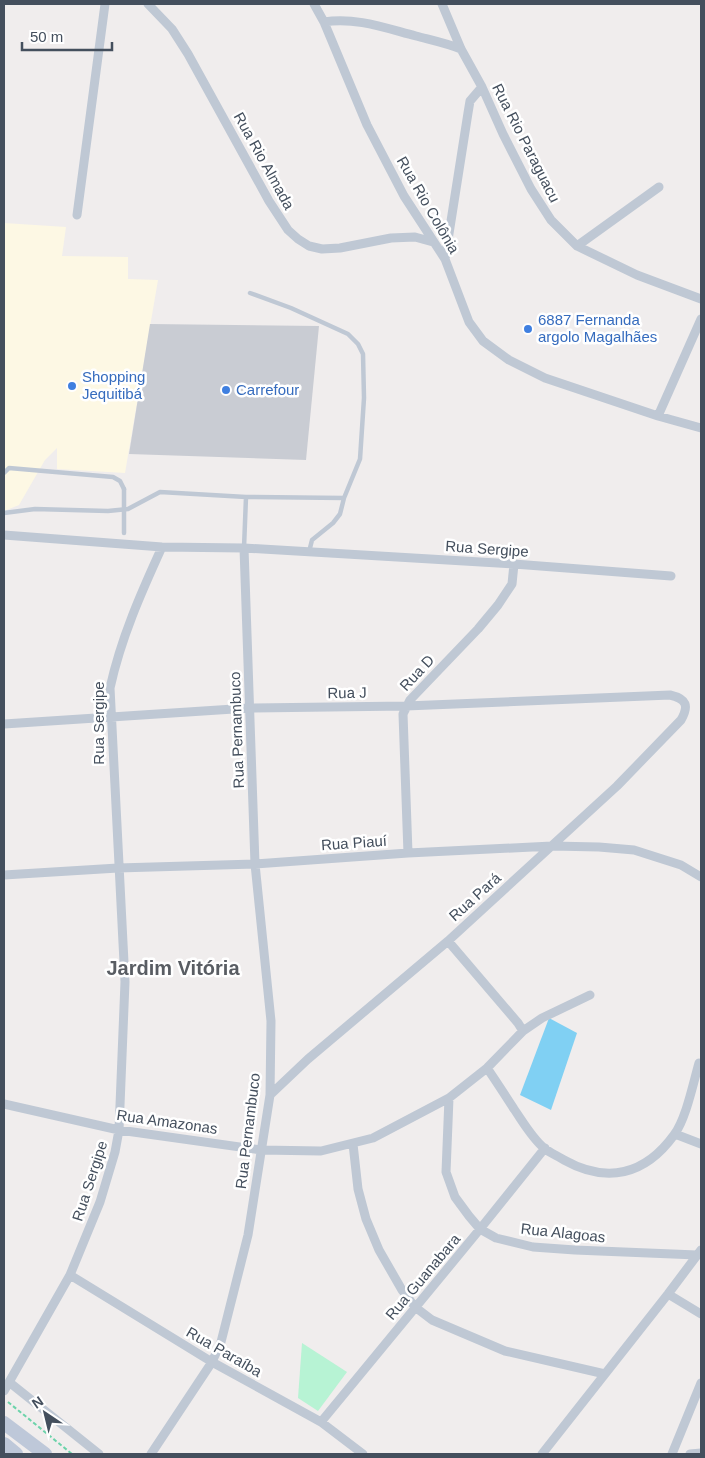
<svg xmlns="http://www.w3.org/2000/svg" width="705" height="1458" font-family="Helvetica,sans-serif">
<style>
.commercial{fill:#fdf8e4}
.green{fill:#b7f3d4}
.water{fill:#80d0f3}
.building{fill:#c9ccd3}
.lines{fill:none;stroke-linecap:round;stroke-linejoin:round}
.path{stroke:#6cd3aa;stroke-width:2;stroke-dasharray:4 2.5;stroke-linecap:butt}
.service{stroke:#bfc8d4;stroke-width:4.5}
.minor{stroke:#bfc8d4;stroke-width:9}
.secondary{stroke:#bec8d9;stroke-width:14}
.service-bridge{stroke:#bfc8d4;stroke-width:4.5}
.shop-dot{fill:#3f7fe0;stroke:#fff;stroke-width:2}
.labels{text-anchor:middle;stroke-width:5;stroke-linejoin:round;paint-order:stroke}
.street-label{font-size:15px;fill:#444f5d;stroke:#fff}
.shop-label{font-size:15px;fill:#366cbe;stroke:#fff;text-anchor:start}
.district-label{font-size:20px;font-weight:bold;fill:#595d63;stroke:#fff}
</style>
<rect width="100%" height="100%" fill="#f0eded"/>
<path class="commercial" d="M4 223 66 227 62 256 128 257V279L158 280 125 473 57 469V448L45 460 19 505 4 511Z"/>
<path class="green" d="M302 1343 347 1372 318 1411 298 1398Z"/>
<path class="water" d="M549 1018 577 1033 551 1110 520 1095Z"/>
<path class="building" d="M150 324 319 326 306 460 129 454Z"/>
<g class="lines">
<path class="path" d="M8 1402 72 1454"/>
<path class="service" d="M4 473 9 468 113 477 120 481 124 489
M4 513 35 509 108 511 128 509 160 492 246 497 344 498 360 459 364 398 363 354 358 344 348 334 291 308 250 293
M244 548 246 497
M309 552 312 540 333 523 340 514 344 498"/>
<path class="minor" d="M148 4 172 29 188 54 269 201 288 230 298 239 309 246 322 249 340 248 391 238 415 237 433 242
M314 4 324 22 367 125 404 196 445 259 469 322 483 341 509 360 545 378 658 416 701 428
M442 4 461 49 482 87 503 134 531 189 551 220 577 246 637 275 701 299
M324 22C356 17 385 28 416 36 431 40 446 43 461 49
M77 215 105 4
M577 246 659 187
M445 259 468 113 470 101 482 87
M658 416 701 319
M4 535 162 547 244 548 514 564 671 576
M4 724 249 708 406 706 670 695C687 699 689 706 681 720L617 786 448 941 308 1059 270 1095
M408 853 403 714 410 700 478 629 498 605 512 584 514 564
M4 875 118 868 255 864 408 853 552 846 599 847 634 850 681 865 701 877
M448 941 518 1023 523 1031
M487 1068C496 1081 505 1095 514 1109 523 1122 532 1138 544 1148 550 1153 558 1156 564 1160 607 1184 645 1175 674 1135 686 1119 693 1084 699 1063
M449 1098 446 1172 455 1197 469 1216 480 1229 496 1238 533 1247 575 1250 697 1255
M4 1104 119 1130 261 1150 321 1151 373 1138 449 1098 487 1068 523 1031 542 1018 590 995
M675 1134 701 1144
M353 1144 358 1189 366 1219 379 1250 402 1290 415 1307 432 1320 505 1351 605 1374
M70 1275 212 1362 321 1422 363 1454
M668 1294 701 1314
M9 1382 99 1454
M4 1391 70 1275 100 1202 115 1152 119 1130 125 982 110 688C121 638 141 593 162 547
M321 1422 480 1229 545 1148
M151 1454 212 1362 221 1342 248 1235 270 1095 271 1021 255 864 244 548
M542 1454 668 1294 701 1250
M672 1454 701 1383
M690 1454 701 1453"/>
<path class="secondary" d="M4 1423 45 1454
M4 1444 16 1454"/>
<path class="service-bridge" d="M124 533V489"/>
</g>
<g class="shop-dot">
<circle cx="528" cy="329" r="5"/>
<circle cx="72" cy="386" r="5"/>
<circle cx="226" cy="390" r="5"/>
</g>
<g class="labels">
<g class="street-label">
<text transform="translate(526 143) rotate(63)" y="5">Rua Rio Paraguacu</text>
<text transform="translate(264 161) rotate(61)" y="5">Rua Rio Almada</text>
<text transform="translate(428 205) rotate(60)" y="5">Rua Rio Colônia</text>
<text transform="translate(487 549) rotate(4)" y="5">Rua Sergipe</text>
<text transform="translate(417 673) rotate(-47)" y="5">Rua D</text>
<text transform="translate(347 693) rotate(-1)" y="5">Rua J</text>
<text transform="translate(99 723) rotate(-90)" y="5">Rua Sergipe</text>
<text transform="translate(237 730) rotate(-92)" y="5">Rua Pernambuco</text>
<text transform="translate(354 843) rotate(-4)" y="5">Rua Piauí</text>
<text transform="translate(475 897) rotate(-42)" y="5">Rua Pará</text>
<text transform="translate(167 1122) rotate(8)" y="5">Rua Amazonas</text>
<text transform="translate(248 1131) rotate(-83)" y="5">Rua Pernambuco</text>
<text transform="translate(90 1181) rotate(-72)" y="5">Rua Sergipe</text>
<text transform="translate(563 1233) rotate(6)" y="5">Rua Alagoas</text>
<text transform="translate(423 1277) rotate(-50)" y="5">Rua Guanabara</text>
<text transform="translate(224 1352) rotate(30)" y="5">Rua Paraíba</text>
</g>
<g class="shop-label">
<text x="538" y="325">6887 Fernanda<tspan x="538" dy="17">argolo Magalhães</tspan></text>
<text x="82" y="382">Shopping<tspan x="82" dy="17">Jequitibá</tspan></text>
<text x="236" y="395">Carrefour</text>
</g>
<g class="district-label">
<text x="173" y="975">Jardim Vitória</text>
</g>
</g>
<rect width="705" height="1458" fill="none" stroke="#444f5d" stroke-width="10"/>
<g transform="translate(45 1413) rotate(325)" stroke="#ffffff" stroke-width="4" paint-order="stroke">
<path d="M0-4L9 19L0 12L-9 19Z" fill="#444f5d"/>
<text y="-8" font-size="14" font-weight="bold" text-anchor="middle" fill="#444f5d">N</text>
</g>
<path d="M22 42v8h90v-8" fill="none" stroke="#444f5d" stroke-width="2.5"/>
<text x="30" y="42" font-size="15" fill="#444f5d" stroke="#ffffff" stroke-width="4" paint-order="stroke">50 m</text>
</svg>
